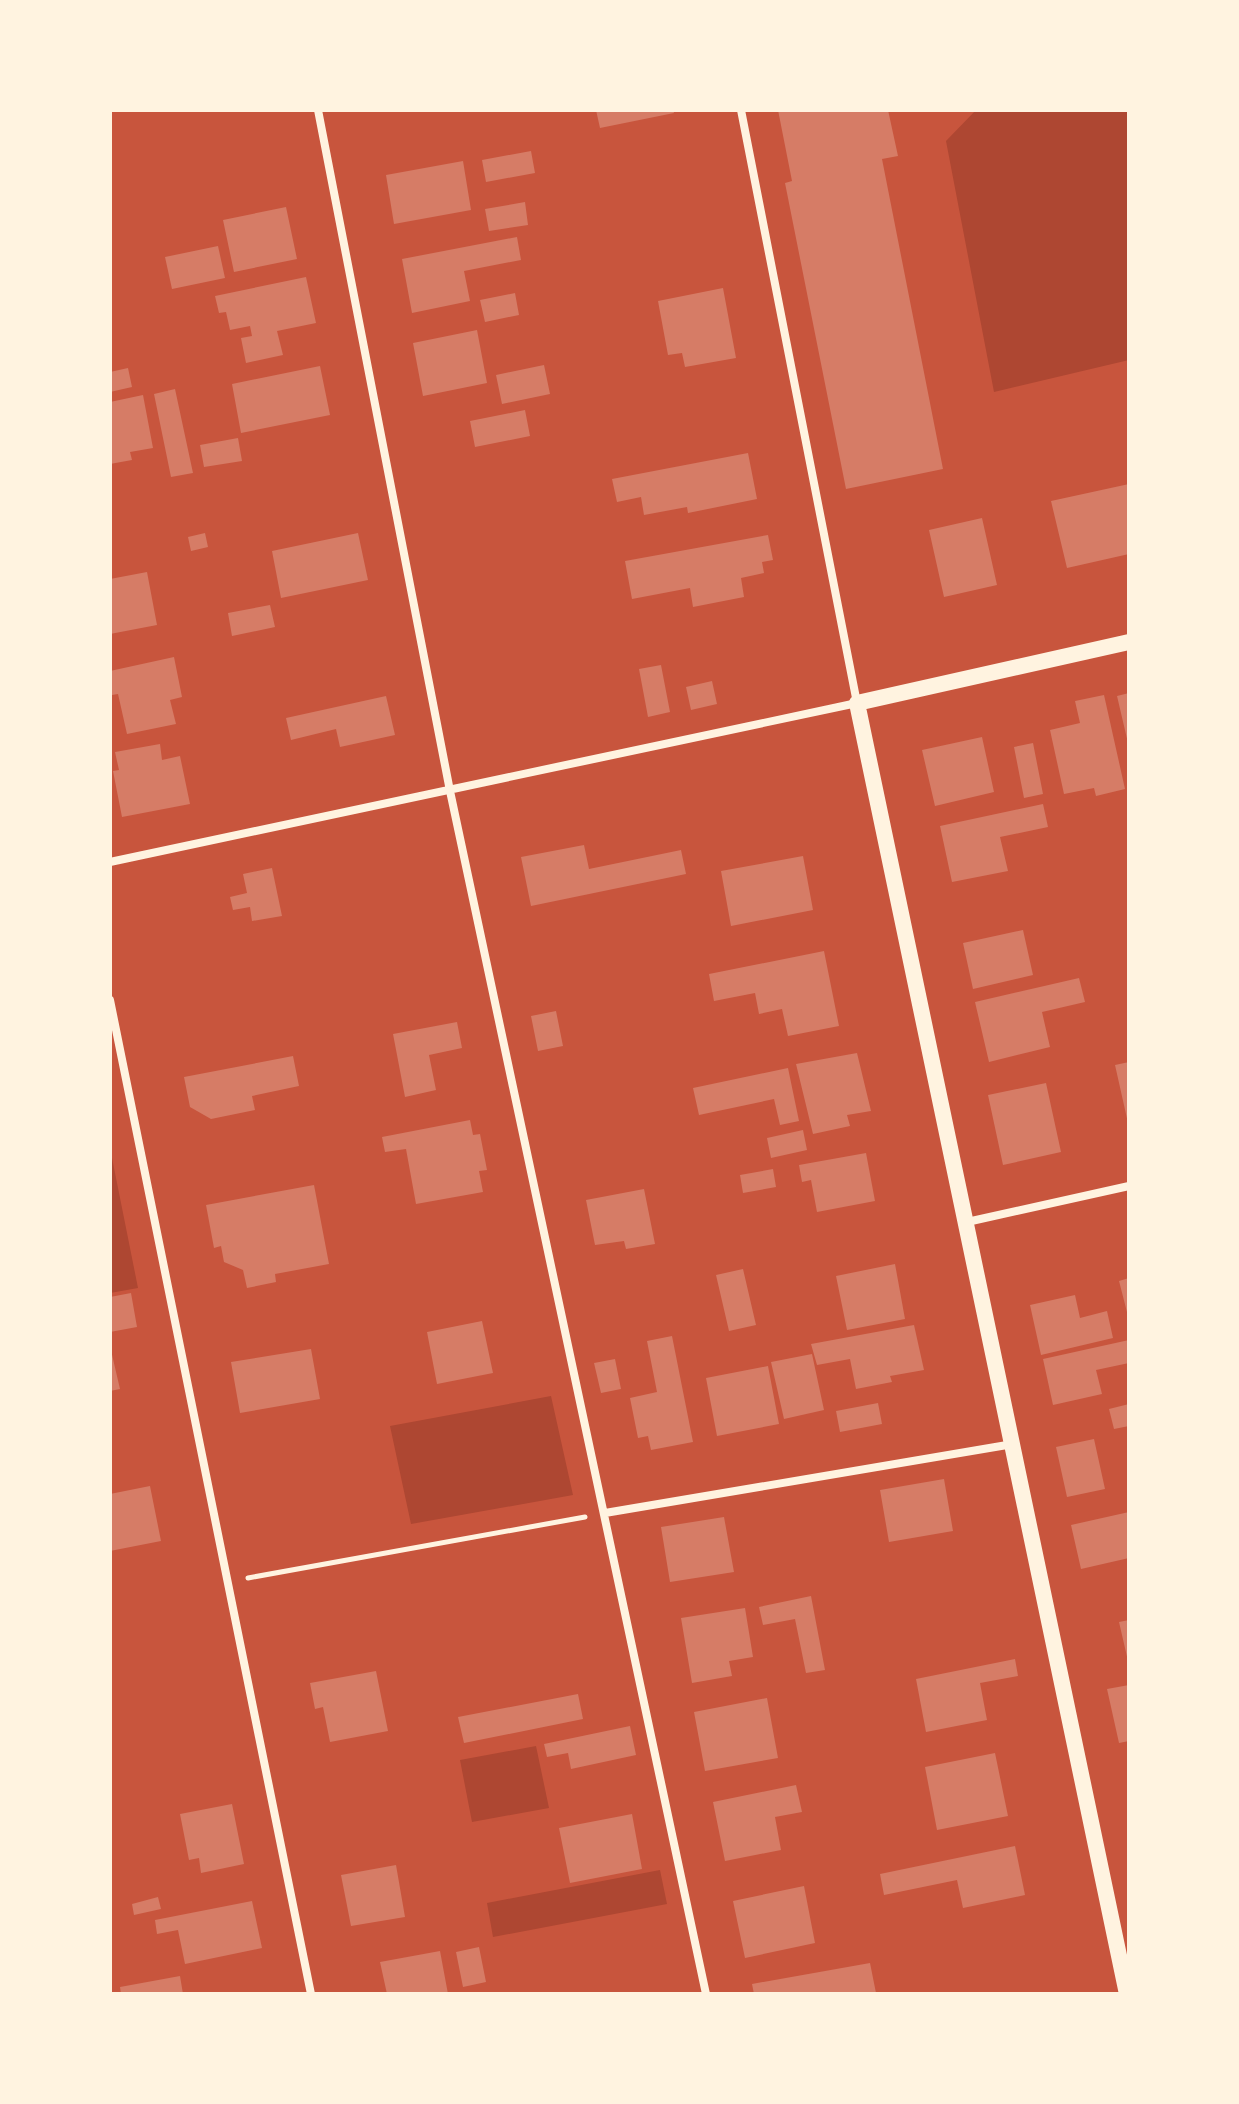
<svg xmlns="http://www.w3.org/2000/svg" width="1239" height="2104" font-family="Inter,sans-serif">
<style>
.green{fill:#ae4732}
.building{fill:#d67c66}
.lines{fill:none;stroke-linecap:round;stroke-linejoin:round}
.path{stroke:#fff3e0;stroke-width:5}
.minor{stroke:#fff3e0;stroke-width:8}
.secondary{stroke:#fff3e0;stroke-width:16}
</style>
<rect width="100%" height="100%" fill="#c8553d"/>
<path class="green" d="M976 110H1129V360L994 392 946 141Z
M110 1148 138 1288 110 1293Z
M551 1396 573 1495 411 1524 390 1426Z
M536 1746 549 1808 472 1822 460 1760Z
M660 1870 667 1904 493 1937 487 1903Z"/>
<path class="building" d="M596 110H673L674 113 600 128Z
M778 110H888L898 156 882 159 943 469 846 489 785 183 792 181Z
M531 151 535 173 486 182 482 160Z
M463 161 471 210 394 224 386 175Z
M525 202 528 225 489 231 485 209Z
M286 207 297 259 234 272 223 220Z
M517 237 521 260 464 271 470 301 412 313 402 259Z
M218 246 225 278 172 289 165 257Z
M306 277 316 323 277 331 283 355 246 363 241 338 252 336 250 326 230 330 226 312 219 313 215 296Z
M723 288 736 358 685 367 682 353 668 355 658 301Z
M515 293 519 315 485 322 480 300Z
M477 330 487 383 423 396 413 343Z
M544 365 550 394 502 404 496 375Z
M320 366 330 415 241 433 232 384Z
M128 368 132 387 110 392V372Z
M175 389 193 473 171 477 154 394Z
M143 395 153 448 130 452 132 460 110 464V402Z
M525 410 530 436 475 447 470 421Z
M238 438 242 461 204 467 200 445Z
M748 453 757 499 688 513 687 507 644 515 641 497 617 502 612 479Z
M1129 484V554L1067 568 1051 501Z
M982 518 997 585 944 597 929 530Z
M205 533 208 547 191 551 188 537Z
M358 533 368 580 281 598 272 551Z
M768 535 773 560 762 562 764 573 741 578 744 597 693 607 690 588 632 599 625 561Z
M147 572 157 625 110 634V579Z
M270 605 275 627 232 636 228 613Z
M174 657 182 697 170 700 176 724 127 734 118 694 112 695 110 671Z
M661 665 670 712 648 717 639 669Z
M712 681 717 704 691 710 686 687Z
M1129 693V742L1128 743 1117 696Z
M1104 695 1125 789 1096 796 1094 788 1064 794 1050 730 1080 723 1075 701Z
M386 696 395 735 340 747 336 729 291 740 286 718Z
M982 737 994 792 935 806 922 750Z
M1033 743 1043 794 1024 798 1014 747Z
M160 744 162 760 180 756 190 804 122 817 113 771 119 770 115 752Z
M1043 804 1048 827 1000 837 1008 871 952 882 940 826Z
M584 845 589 869 681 850 686 874 531 906 521 857Z
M803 856 813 910 731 926 721 871Z
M272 868 282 916 252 921 250 907 233 910 230 897 247 893 243 874Z
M1023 930 1033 975 973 989 963 943Z
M824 951 839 1026 788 1036 782 1009 759 1014 755 993 714 1001 709 974Z
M1079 978 1085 1002 1042 1012 1050 1047 989 1062 975 1002Z
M556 1011 563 1046 538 1051 531 1016Z
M457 1022 462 1048 429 1055 436 1090 405 1097 393 1034Z
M857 1053 871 1111 847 1115 850 1126 813 1134 796 1064Z
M293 1056 299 1086 252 1096 255 1110 211 1119 190 1107 184 1077Z
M1129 1062V1123H1128L1115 1065Z
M788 1068 799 1121 780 1125 774 1099 699 1115 693 1088Z
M1046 1083 1061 1152 1003 1165 988 1095Z
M470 1120 473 1135 480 1134 487 1170 479 1171 483 1192 416 1204 406 1149 385 1152 382 1137Z
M803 1130 807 1150 771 1158 767 1138Z
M866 1153 875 1201 817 1212 811 1180 802 1182 799 1165Z
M773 1169 776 1187 743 1193 740 1175Z
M314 1185 329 1264 275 1274 276 1282 247 1288 243 1270 224 1262 221 1246 214 1248 206 1205Z
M644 1189 655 1244 626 1249 624 1241 595 1245 586 1200Z
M895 1264 905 1319 847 1330 836 1276Z
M743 1269 756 1325 729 1331 716 1275Z
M1129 1278V1316H1128L1119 1281Z
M131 1293 137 1327 110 1332V1297Z
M1075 1295 1080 1318 1107 1311 1113 1338 1041 1355 1030 1305Z
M482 1321 493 1373 437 1384 427 1332Z
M914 1325 924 1370 890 1376 892 1382 856 1389 850 1359 817 1365 811 1344Z
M672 1336 693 1442 651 1450 648 1436 638 1438 630 1398 657 1392 647 1341Z
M1129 1340V1363L1096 1370 1102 1394 1053 1405 1043 1359Z
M110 1346 120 1389 110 1391Z
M311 1349 320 1399 240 1413 231 1362Z
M812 1354 824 1410 784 1419 771 1362Z
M615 1359 621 1389 601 1393 594 1363Z
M768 1366 779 1424 717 1436 706 1378Z
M878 1403 882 1424 840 1432 836 1411Z
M1129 1404V1426L1114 1429 1109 1409Z
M1094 1439 1105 1489 1067 1497 1056 1447Z
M944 1479 953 1531 889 1542 880 1490Z
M150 1486 161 1541 110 1551V1494Z
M1129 1512V1558L1081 1569 1071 1525Z
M724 1517 734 1572 670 1582 661 1527Z
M811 1596 825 1670 806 1673 795 1619 763 1625 759 1607Z
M745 1608 753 1657 729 1661 732 1676 692 1683 681 1618Z
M1129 1620V1661H1128L1119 1622Z
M1015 1659 1018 1676 980 1683 987 1720 926 1732 916 1679Z
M376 1671 388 1731 330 1742 323 1707 315 1709 310 1683Z
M1129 1685V1741L1119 1743 1107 1689Z
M578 1694 583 1719 464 1743 458 1717Z
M767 1698 778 1758 705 1771 694 1712Z
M630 1726 636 1755 571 1769 568 1753 547 1757 544 1744Z
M995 1753 1008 1816 937 1830 925 1767Z
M796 1785 802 1812 775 1817 781 1850 725 1861 713 1802Z
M232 1804 244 1864 201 1873 199 1858 189 1860 180 1814Z
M632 1814 642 1869 570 1883 559 1828Z
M1015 1846 1025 1895 963 1908 957 1880 884 1895 880 1874Z
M396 1865 405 1917 351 1926 341 1875Z
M804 1886 815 1943 745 1958 733 1901Z
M158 1897 161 1909 134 1915 132 1904Z
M252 1901 262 1948 185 1964 178 1930 157 1934 155 1920Z
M479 1947 486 1982 463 1987 456 1952Z
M440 1951 448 1994H387L380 1962Z
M870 1963 876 1993 754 1994 752 1984Z
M180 1976 183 1994H121L120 1987Z"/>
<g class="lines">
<path class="path" d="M248 1578 585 1517"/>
<path class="minor" d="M318 110 450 791 706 1994
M110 862 857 703 741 110
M110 1000 311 1994
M967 1222 1129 1186
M605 1513 1013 1444"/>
<path class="secondary" d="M1127 1994 857 703 1129 642"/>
</g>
<rect width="1239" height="2104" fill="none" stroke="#fff3e0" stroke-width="224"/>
</svg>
